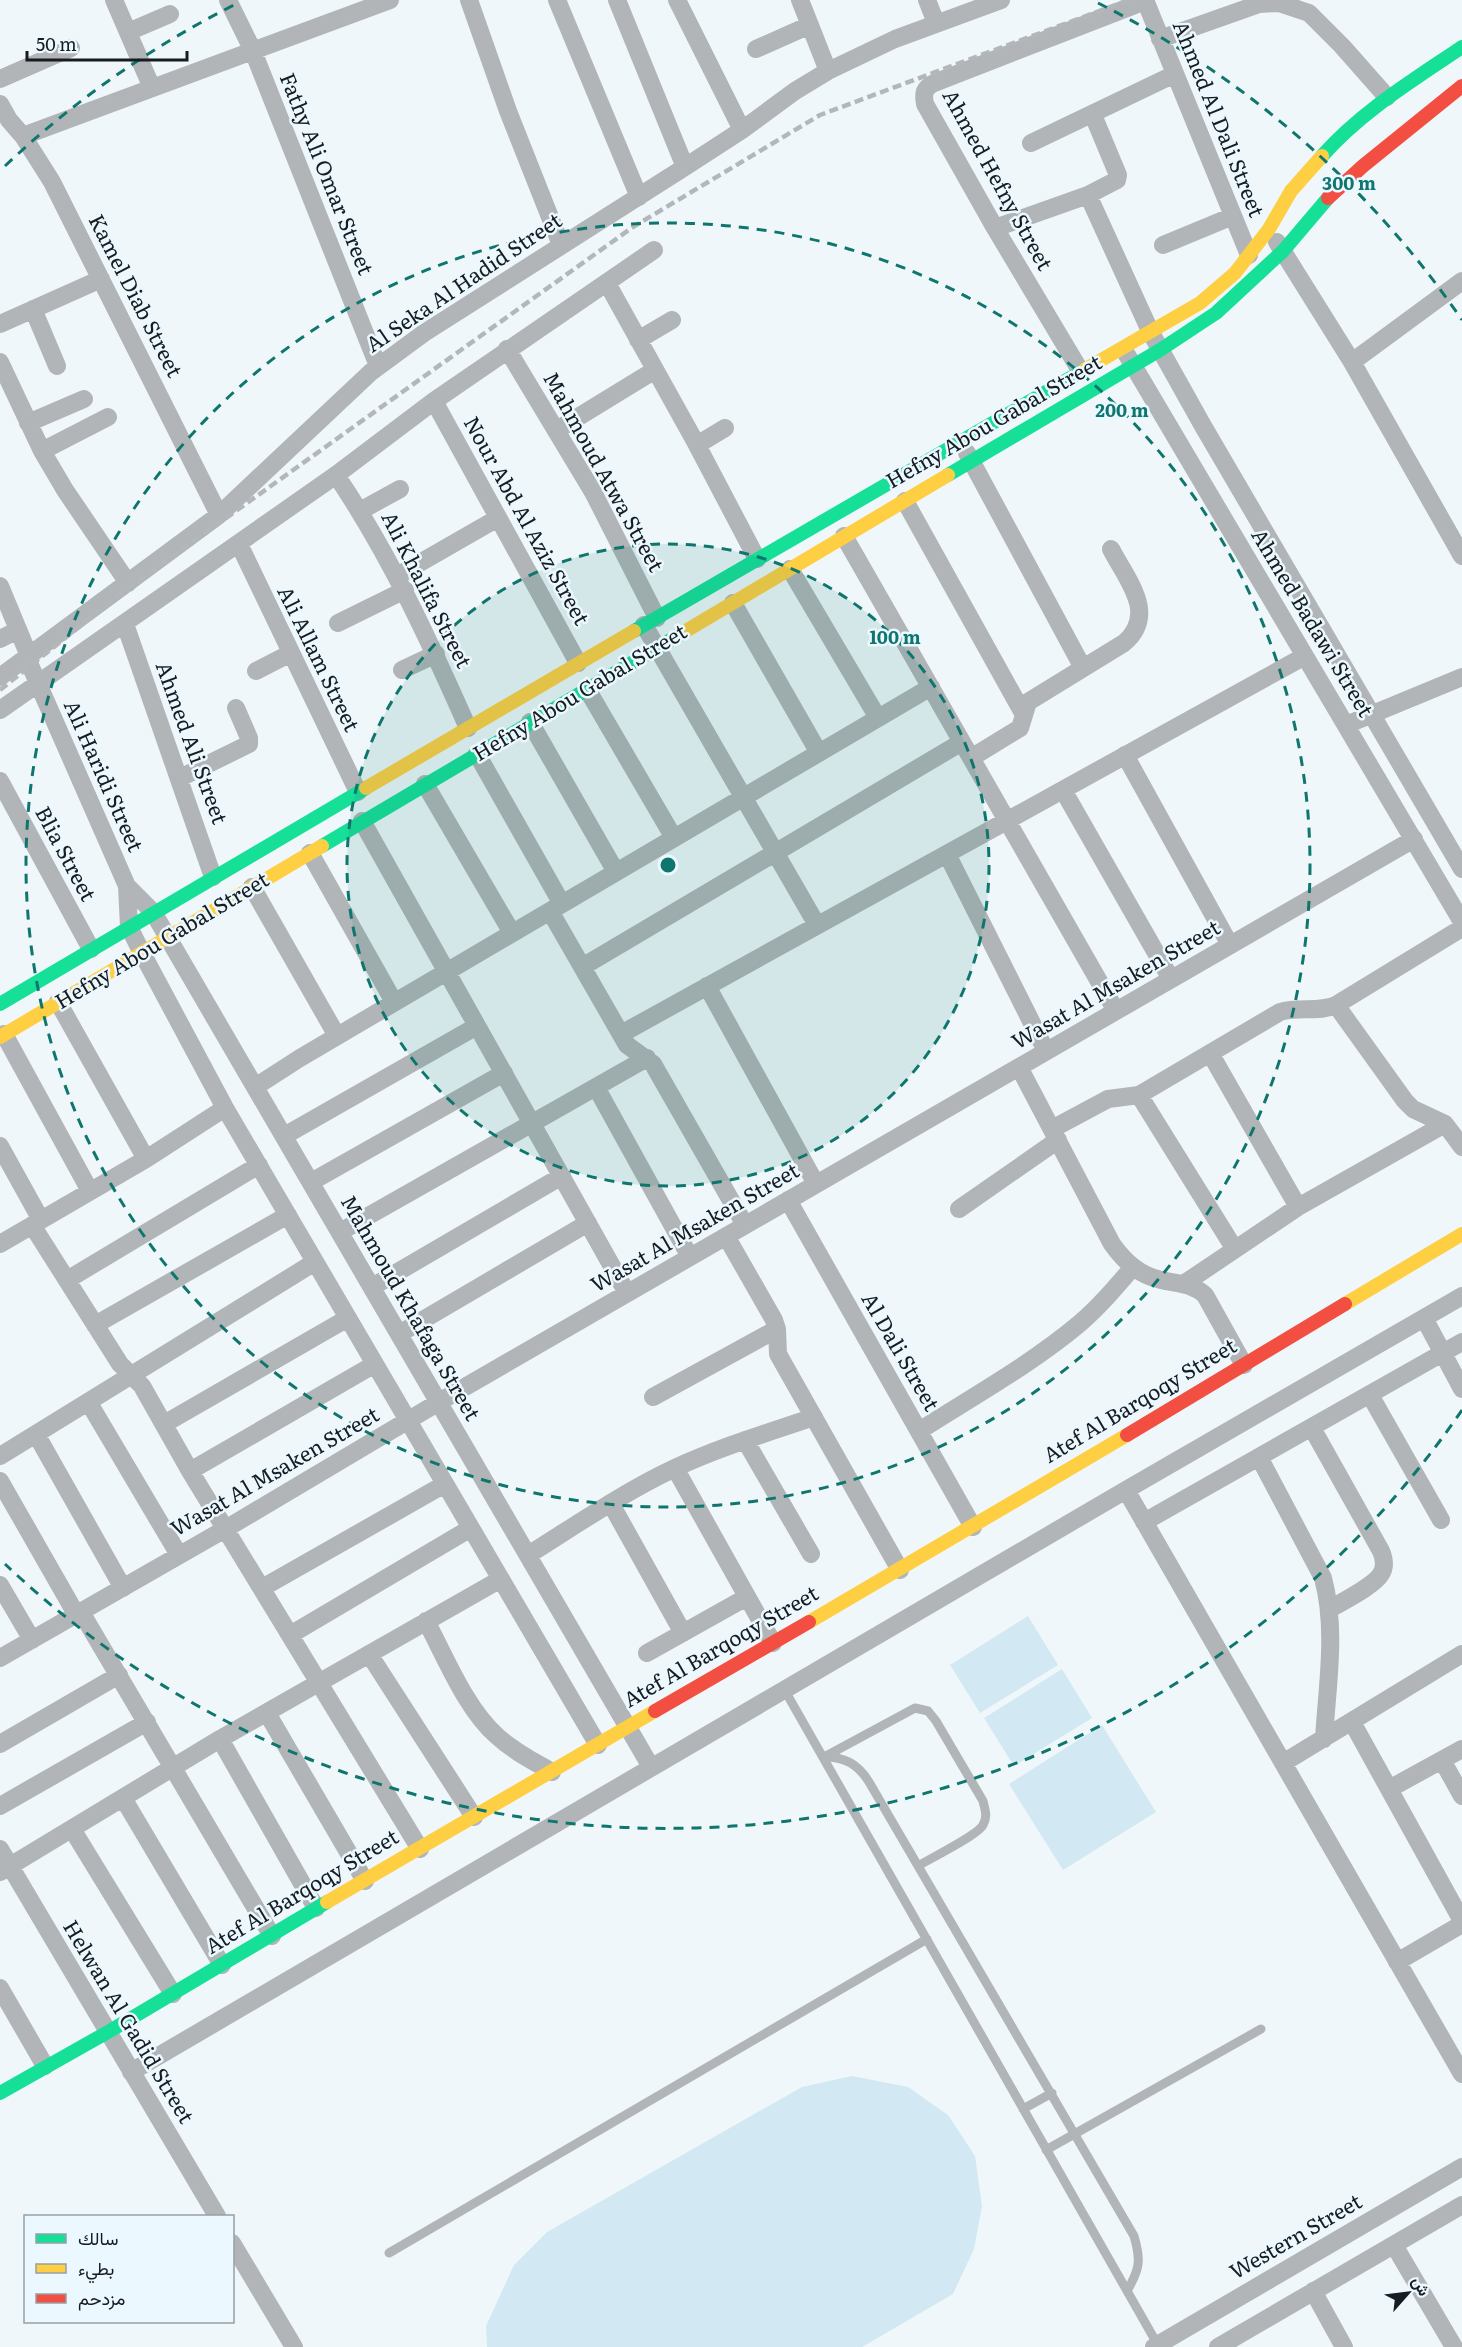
<svg xmlns="http://www.w3.org/2000/svg" width="1462" height="2347" font-family="Literata,Vazirmatn,serif">
<style>
.green{fill:#d2e8f2}
.lines{fill:none;stroke-linecap:round;stroke-linejoin:round}
.lane{stroke:#b1b5b7;stroke-width:9}
.street{stroke:#b1b5b7;stroke-width:18}
.fast{stroke:#16e098;stroke-width:14}
.slow{stroke:#ffcf43;stroke-width:14}
.jam{stroke:#f24e42;stroke-width:14}
.rail{stroke:#b4b7b9;stroke-width:4.5;stroke-dasharray:9 4.5;stroke-linecap:butt}
.ring{fill:none;stroke:#0f766e;stroke-width:3;stroke-dasharray:10 8}
.labels{text-anchor:middle;stroke-width:5;stroke-linejoin:round;paint-order:stroke}
.street-label{font-size:21px;fill:#161c1f;stroke:#ebf8ff}
.centre{fill:#0f766e;stroke:#ebf8ff;stroke-width:3}
.ring-label{font-size:18px;text-anchor:middle;font-weight:bold;fill:#0f766e;stroke:#ebf8ff;stroke-width:5;stroke-linejoin:round;paint-order:stroke}
</style>
<rect width="100%" height="100%" fill="#f0f7fa"/>
<path class="green" d="M1028 1616 1058 1665 980 1713 950 1665Z
M1062 1669 1092 1718 1014 1766 984 1718Z
M1102 1725 1156 1812 1063 1870 1009 1784Z
M852 2076 908 2087 948 2115 975 2156 982 2206 974 2249 953 2294 862 2347H487L486 2326 514 2265 547 2232 802 2087Z"/>
<g class="lines">
<path class="lane" d="M784 1689 1159 2347
M826 1756 915 1708 928 1711 936 1721 983 1801C985 1810 988 1816 983 1825 978 1835 931 1858 918 1866
M824 1757C845 1757 858 1764 869 1782L1134 2236C1141 2260 1140 2269 1127 2291
M1023 2109 1052 2093
M1046 2150 1261 2029
M389 2253 927 1939"/>
<path class="street" d="M114 0 152 88
M228 0 253 51 378 366
M469 0 508 111 561 245
M557 0 639 197
M617 0 685 167
M677 0 742 130
M800 0 828 71
M927 0 936 23
M1145 0 1249 255
M128 32 170 14
M1160 39 1259 4 1279 3 1309 13 1342 46 1387 97
M756 49 810 25
M0 79 71 48
M0 104 9 120 23 136 52 182 219 515
M23 136 390 0
M1031 143 1175 74
M1088 195 1151 333 1203 426 1462 869
M995 228 1088 195 1117 180 1118 175 1093 115
M1277 242 1352 362 1462 556
M1163 245 1233 216
M607 283 697 445 757 559
M33 309 57 366
M0 324 101 279
M638 340 672 320
M507 349 593 492 657 618
M1127 355 1462 922
M0 362 42 451 65 490 128 583
M1352 362 1462 281
M1081 372 995 228 925 104C923 93 924 88 934 83L1145 1
M434 401 578 663
M28 423 84 399
M557 430 655 370
M697 445 725 428
M42 451 108 417
M967 453 1083 668
M336 475C390 555 429 640 468 728
M905 501 1024 715
M360 511 400 489
M844 536 1116 1011
M239 544 358 792
M790 569 878 718
M397 576 498 518
M0 586 29 656 30 665 127 886 129 927 142 953 225 1108 598 1745
M733 603 819 753
M338 623 405 590
M125 624 213 877
M644 625 817 925
M0 639 18 630
M402 670 436 654
M256 671 291 653
M0 677 219 515 371 372 424 333 685 167 742 130 795 91 828 71 895 39 1001 0
M587 689 674 838
M0 710 336 475 434 401 654 250
M530 722 616 872
M1346 725 1462 677
M477 754 562 904
M1125 755 1230 945
M971 758 1020 728 1028 702 1124 643C1158 614 1127 580 1111 549
M180 778 249 744V738L236 708
M0 781 91 949
M425 784 512 933
M1063 790 1171 979
M362 821 627 1293
M310 853 394 1002
M947 854 1046 1051
M127 886 153 912 651 1767
M252 887 337 1036
M550 911 627 1045 653 1064 745 1225
M582 967 962 742
M707 986 816 1184
M58 1002 146 1159
M1336 1005 1405 1101 1413 1109 1445 1124 1462 1147
M4 1034 90 1191
M621 1034 1305 656
M1210 1053 1298 1207
M1019 1067 1112 1244C1125 1262 1139 1275 1161 1280 1178 1284 1191 1283 1205 1295L1244 1365
M255 1087 300 1058 931 687
M596 1087 690 1257
M1139 1095 1234 1248
M1052 1129 1108 1099 1139 1095 1280 1012C1299 1006 1318 1013 1336 1005L1462 928
M284 1136 477 1026
M0 1146 41 1220
M311 1182 504 1073
M788 1200 973 1527
M959 1209 1058 1140
M32 1225 120 1364 142 1386 190 1471 420 1849
M340 1232 647 1058
M726 1236 774 1320 777 1329 778 1354 900 1570
M0 1244 146 1159 225 1108
M67 1280 259 1165
M1185 1283 1298 1207 1445 1124
M372 1287 562 1176
M1424 1318 1462 1389
M95 1325 288 1215
M399 1334 588 1223
M1370 1395 1441 1520
M653 1397 777 1329
M89 1403 179 1555
M164 1424 348 1318
M1312 1428 1381 1551C1384 1558 1386 1566 1381 1574 1374 1586 1343 1601 1330 1609
M919 1431C972 1397 1030 1365 1079 1324 1099 1307 1116 1287 1133 1267
M36 1434 123 1588
M745 1440 811 1554
M0 1456 315 1262
M1259 1457 1323 1578C1337 1630 1327 1686 1324 1739
M675 1468 773 1643
M190 1471 375 1364
M0 1481 76 1614
M1126 1490 1462 2074
M611 1504 683 1633
M1144 1522 1462 1342
M528 1555C576 1525 624 1492 675 1468 720 1447 767 1433 814 1417
M0 1585 32 1640
M262 1588 445 1484
M81 1612 272 1936
M426 1621C446 1658 466 1709 497 1736 513 1751 533 1761 552 1772
M290 1635 471 1528
M647 1653 747 1597
M369 1654 474 1817
M0 1658 227 1528 439 1402 1414 839
M267 1713 365 1881
M1352 1722 1462 1921
M220 1739 316 1908
M0 1744 119 1675
M1442 1760 1462 1796
M1283 1763 1462 1654
M1389 1789 1462 1749
M123 1798 222 1965
M0 1806 147 1722
M72 1829 173 1994
M0 1849 217 2216
M0 1872 220 1739 501 1579
M1397 1962 1462 1924
M0 1988 45 2066
M131 2072 1126 1490 1462 1296
M232 2243 294 2347
M1394 2245 1454 2347
M1313 2291 1344 2347
M1154 2347 1462 2167
M1218 2347 1462 2205"/>
<path class="fast" d="M1322 156C1362 111 1412 81 1462 47
M948 475 1160 350 1216 313 1283 251 1328 198
M634 631 1084 370
M322 846 684 632
M0 1004 366 788
M0 2093 108 2032 327 1902"/>
<path class="slow" d="M1084 370 1200 303 1235 273 1269 229 1291 191 1322 156
M684 632 948 475
M366 788 634 631
M0 1037 322 846
M1345 1304 1462 1234
M809 1622 1127 1435
M327 1902 655 1711"/>
<path class="jam" d="M1328 198 1363 166 1462 86
M1127 1435 1345 1304
M655 1711 809 1622"/>
<path class="rail" d="M0 690 124 591 633 227 820 115 1129 0"/>
</g>
<circle cx="668" cy="865" r="321" fill="#0f766e" fill-opacity=".12"/>
<g class="ring">
<circle cx="668" cy="865" r="321"/>
<circle cx="668" cy="865" r="642"/>
<path d="M1462 1410A963 963 0 0 1 5 1564M5 166A963 963 0 0 1 238 3M1098 3A963 963 0 0 1 1462 320"/>
</g>
<g class="labels">
<g class="street-label">
<text transform="translate(1218 119) rotate(68)" y="7">Ahmed Al Dali Street</text>
<text transform="translate(326 174) rotate(68)" y="7">Fathy Ali Omar Street</text>
<text transform="translate(997 180) rotate(61)" y="7">Ahmed Hefny Street</text>
<text transform="translate(464 283) rotate(-34)" y="7">Al Seka Al Hadid Street</text>
<text transform="translate(135 296) rotate(63)" y="7">Kamel Diab Street</text>
<text transform="translate(994 422) rotate(-30)" y="7">Hefny Abou Gabal Street</text>
<text transform="translate(603 472) rotate(61)" y="7">Mahmoud Atwa Street</text>
<text transform="translate(526 521) rotate(61)" y="7">Nour Abd Al Aziz Street</text>
<text transform="translate(426 590) rotate(63)" y="7">Ali Khalifa Street</text>
<text transform="translate(1312 623) rotate(59)" y="7">Ahmed Badawi Street</text>
<text transform="translate(318 659) rotate(64)" y="7">Ali Allam Street</text>
<text transform="translate(580 693) rotate(-31)" y="7">Hefny Abou Gabal Street</text>
<text transform="translate(191 743) rotate(70)" y="7">Ahmed Ali Street</text>
<text transform="translate(103 776) rotate(66)" y="7">Ali Haridi Street</text>
<text transform="translate(65 854) rotate(62)" y="7">Blia Street</text>
<text transform="translate(162 941) rotate(-31)" y="7">Hefny Abou Gabal Street</text>
<text transform="translate(1116 985) rotate(-30)" y="7">Wasat Al Msaken Street</text>
<text transform="translate(695 1228) rotate(-30)" y="7">Wasat Al Msaken Street</text>
<text transform="translate(410 1308) rotate(60)" y="7">Mahmoud Khafaga Street</text>
<text transform="translate(900 1352) rotate(60)" y="7">Al Dali Street</text>
<text transform="translate(1140 1401) rotate(-31)" y="7">Atef Al Barqoqy Street</text>
<text transform="translate(275 1472) rotate(-30)" y="7">Wasat Al Msaken Street</text>
<text transform="translate(721 1647) rotate(-30)" y="7">Atef Al Barqoqy Street</text>
<text transform="translate(302 1892) rotate(-31)" y="7">Atef Al Barqoqy Street</text>
<text transform="translate(128 2022) rotate(59)" y="7">Helwan Al Gadid Street</text>
<text transform="translate(1296 2237) rotate(-30)" y="7">Western Street</text>
</g>
</g>
<circle cx="668" cy="865" r="9" class="centre"/>
<g class="ring-label">
<text x="1349" y="190">300 m</text>
<text x="1122" y="417">200 m</text>
<text x="895" y="644">100 m</text>
</g>
<rect x="24" y="2215" width="210" height="108" fill="#ebf8ff" stroke="#96a0a5" stroke-width="1.5"/>
<rect x="36" y="2234" width="30" height="9" fill="#16e098" stroke="#96a0a5" stroke-width="1.5"/>
<text x="78" y="2245" font-size="18" fill="#161c1f">سالك</text>
<rect x="36" y="2264" width="30" height="9" fill="#ffcf43" stroke="#96a0a5" stroke-width="1.5"/>
<text x="78" y="2275" font-size="18" fill="#161c1f">بطيء</text>
<rect x="36" y="2294" width="30" height="9" fill="#f24e42" stroke="#96a0a5" stroke-width="1.5"/>
<text x="78" y="2305" font-size="18" fill="#161c1f">مزدحم</text>
<g transform="translate(1408 2293) rotate(62)" stroke="#ebf8ff" stroke-width="4.5" paint-order="stroke">
<path d="M0-4.5L10 22L0 15L-10 22Z" fill="#161c1f"/>
<text y="-9" font-size="16" font-weight="bold" text-anchor="middle" fill="#161c1f">ش</text>
</g>
<path d="M27 51v9h160v-9" fill="none" stroke="#161c1f" stroke-width="3"/>
<text x="36" y="51" font-size="18" fill="#161c1f" stroke="#ebf8ff" stroke-width="4.5" paint-order="stroke">50 m</text>
</svg>
